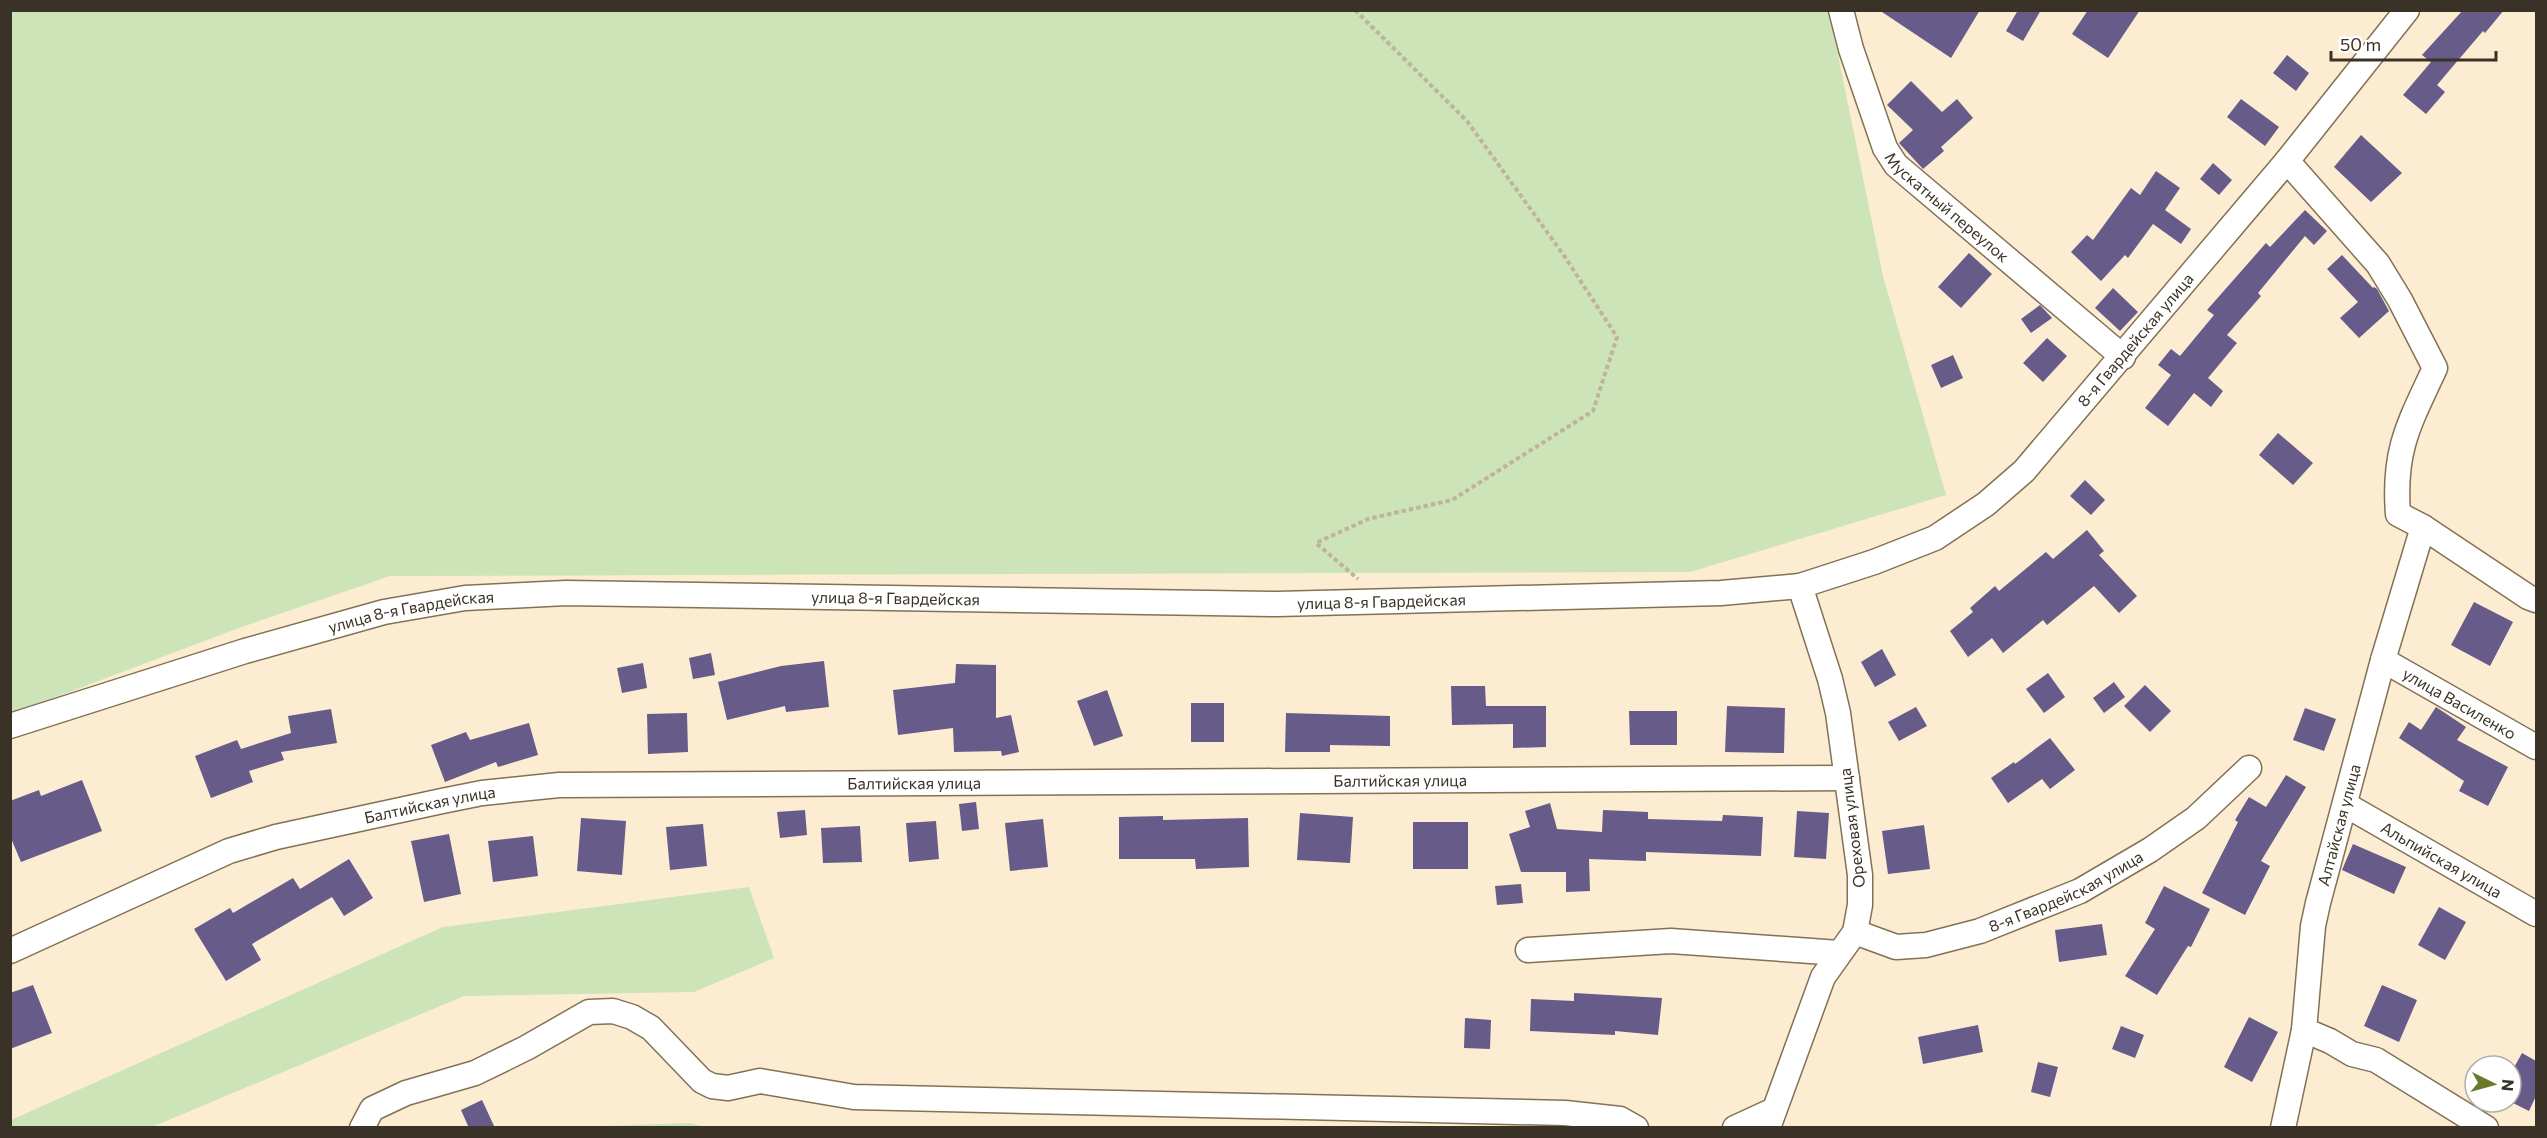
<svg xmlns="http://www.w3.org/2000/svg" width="2547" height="1138" font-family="Commissioner,sans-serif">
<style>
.green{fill:#cde4b8}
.building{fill:#665b89}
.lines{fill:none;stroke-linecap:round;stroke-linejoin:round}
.minor-casing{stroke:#837153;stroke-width:27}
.path{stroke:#c0b39d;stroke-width:4;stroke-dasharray:4.5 3;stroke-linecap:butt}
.minor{stroke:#fff;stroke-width:24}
.labels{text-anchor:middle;stroke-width:6;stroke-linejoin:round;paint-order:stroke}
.street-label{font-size:16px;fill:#3a3226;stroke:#fff}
</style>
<rect width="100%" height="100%" fill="#fcedd2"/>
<path class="green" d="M11 11H1829L1883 276 1946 495 1690 572 390 576 239 628 11 714Z
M749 887 774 958 694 992 464 996 152 1127H11V1120L443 927Z
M690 1123 705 1127H576Z"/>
<path class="building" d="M1879 10H1980L1951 58Z
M2018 10H2041L2023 41 2006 31Z
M2088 10H2140L2108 58 2072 34Z
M2463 10H2504L2485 33 2483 31 2437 85 2445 92 2426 114 2403 95 2431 62 2422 55Z
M2287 55 2309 73 2296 91 2273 73Z
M1911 81 1942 112 1957 99 1973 118 1941 147 1944 151 1923 169 1899 143 1913 130 1887 105Z
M2241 99 2279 127 2265 146 2227 117Z
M2361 135 2402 173 2371 202 2334 167Z
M2213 163 2232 180 2219 195 2200 179Z
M2156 171 2180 188 2165 210 2191 229 2181 244 2153 224 2128 258 2125 255 2101 281 2071 252 2087 235 2093 240 2131 188 2140 195Z
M2305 210 2327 231 2314 245 2305 236 2258 293 2261 296 2227 335 2237 343 2208 378 2223 391 2211 407 2194 393 2168 426 2145 408 2171 375 2158 365 2171 349 2180 356 2214 315 2207 310 2266 243 2270 247Z
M1969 253 1992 274 1961 308 1938 287Z
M2342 255 2373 288 2374 287 2377 289 2389 311 2359 338 2340 318 2358 302 2327 269Z
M2113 288 2138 312 2120 331 2095 308Z
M2040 305 2052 318 2031 333 2021 319Z
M2047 338 2067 356 2043 382 2023 363Z
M1953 355 1963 378 1941 388 1931 365Z
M2278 433 2313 463 2293 485 2259 455Z
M2085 480 2105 500 2091 515 2070 496Z
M2087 530 2104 551 2099 555 2137 596 2119 613 2094 586 2047 625 2043 620 2003 653 1992 638 1968 657 1950 631 1973 612 1970 608 1995 586 1999 591 2046 552 2053 559Z
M2474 602 2513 622 2490 666 2451 645Z
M1882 649 1896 675 1875 687 1861 662Z
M711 653 715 675 693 679 689 658Z
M824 661 829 707 786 712 785 706 727 720 718 682 781 666Z
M643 663 647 688 622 693 617 668Z
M956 664 996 665V718L1011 715 1019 752 1002 756 1001 751 954 752 953 728 898 735 893 690 955 683Z
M2048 673 2065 697 2044 713 2026 689Z
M2114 682 2125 697 2104 713 2093 698Z
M2145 685 2171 711 2150 732 2124 706Z
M1451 686H1485L1486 706H1546V747L1513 748V724L1452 725Z
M1107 690 1123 736 1094 746 1077 701Z
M1191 703H1224V742H1191Z
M1727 706 1785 708 1784 753 1725 752Z
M1916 707 1927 726 1899 741 1888 722Z
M2436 707 2466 727 2457 740 2508 767 2488 806 2459 791 2464 781 2399 738 2409 722 2421 730Z
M2305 708 2336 719 2324 751 2293 740Z
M331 709 337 743 281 752 284 760 249 771 253 782 211 798 195 756 237 740 241 749 291 733 288 716Z
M1629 711H1677V745H1630Z
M687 713 688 752 648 754 647 714Z
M1286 713 1390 716V746L1330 745V752H1285Z
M529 723 538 755 498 767 496 762 445 782 431 745 466 732 470 740Z
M2050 738 2075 770 2050 789 2042 779 2008 803 1991 778 2014 762 2015 764Z
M2286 775 2306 787 2261 861 2270 866 2245 915 2202 893 2238 822 2235 820 2249 797 2266 807Z
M82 780 102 831 21 862 10 836V801L39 790 41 796Z
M976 802 979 829 962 831 959 804Z
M1550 803 1557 829 1602 832 1603 810 1648 812V819L1722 821 1723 815 1763 817 1761 856 1646 852V861L1589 859 1590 891 1566 892V872H1521L1509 834 1530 827 1525 811Z
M805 810 807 835 780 838 777 812Z
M1797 811 1829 813 1826 859 1794 857Z
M1300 813 1353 817 1350 863 1297 860Z
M1163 816V820L1248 818 1249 867 1196 869 1195 859H1119V817Z
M581 818 626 821 622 875 577 871Z
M1043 819 1048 867 1010 871 1005 823Z
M936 821 939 859 909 862 906 823Z
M1413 822H1468V869H1413Z
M703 824 707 866 670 870 666 827Z
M1924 825 1930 869 1888 874 1882 831Z
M860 826 862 862 823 863 821 828Z
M449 834 461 894 424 902 411 841Z
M533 836 538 876 493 882 488 841Z
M2353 844 2406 867 2394 894 2342 870Z
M349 859 373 898 344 916 332 897 252 944 261 960 226 981 194 929 230 908 233 913 293 878 300 889Z
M1521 884 1523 903 1497 905 1495 886Z
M2164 886 2210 909 2191 947 2188 946 2157 995 2125 976 2155 929 2145 923Z
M2439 907 2466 922 2445 960 2418 945Z
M2102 924 2107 955 2059 962 2055 930Z
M33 985 52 1033 10 1049V993Z
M2382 985 2417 1000 2399 1042 2364 1026Z
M1574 993 1662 998 1658 1035 1615 1031V1035L1530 1031 1531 999 1574 1001Z
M2249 1017 2278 1032 2252 1082 2224 1067Z
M1465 1018 1491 1020 1490 1049 1464 1048Z
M1978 1025 1983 1052 1923 1064 1918 1037Z
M2121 1026 2144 1035 2135 1058 2112 1049Z
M2522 1053 2536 1061V1096L2529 1111 2511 1102V1073Z
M2038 1062 2058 1067 2050 1097 2031 1092Z
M482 1100 495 1128H469L461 1110Z"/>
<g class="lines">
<g class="minor-casing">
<g id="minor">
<path id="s1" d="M1841 10 1851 49 1885 148 1896 165 2123 357"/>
<path d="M2287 161 2378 264 2400 300 2435 368C2409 424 2393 450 2398 514L2423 527 2528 597 2536 600"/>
<path id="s2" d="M2383 660 2536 747"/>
<path id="s3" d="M10 726 245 651 384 612 465 598 566 593 1277 604 1721 593 1800 586 1874 562 1935 538 1986 504 2024 471 2287 161 2407 10"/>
<path id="s4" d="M2346 805 2536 914"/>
<path id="s5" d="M1855 932 1896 947 1926 945 1980 931 2080 891 2150 850 2196 818 2249 768"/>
<path d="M1528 950 1671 941 1839 953"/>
<path id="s6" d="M10 951 229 851 276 837 442 801 482 793 559 785 1847 778"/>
<path d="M2304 1030 2330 1041 2352 1054 2376 1060 2486 1128"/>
<path d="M362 1128 372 1109 406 1093 475 1073 526 1048 589 1012 613 1011 632 1017 651 1028 702 1081 712 1086 728 1088 760 1081 854 1097 1565 1113 1620 1119 1636 1128"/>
<path d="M1735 1128 1774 1110"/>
<path d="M1768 1128 1823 977 1855 932 1860 905V875L1838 713 1830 679 1800 586"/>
<path id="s7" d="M2283 1128 2304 1030 2313 926 2318 903 2383 660 2423 527"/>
</g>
</g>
<path class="path" d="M1355 10 1467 121 1565 257 1617 337 1593 411 1452 500 1368 519 1316 543 1358 579"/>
<use href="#minor" class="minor"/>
</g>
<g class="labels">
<g class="street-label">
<text dy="6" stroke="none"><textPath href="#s1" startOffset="231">Мускатный переулок</textPath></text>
<text dy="6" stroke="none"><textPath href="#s3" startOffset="2236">8-я Гвардейская улица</textPath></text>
<text dy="6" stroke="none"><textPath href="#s3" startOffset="904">улица 8-я Гвардейская</textPath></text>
<text dy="6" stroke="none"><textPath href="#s3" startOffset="1390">улица 8-я Гвардейская</textPath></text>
<text dy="6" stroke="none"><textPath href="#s3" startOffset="418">улица 8-я Гвардейская</textPath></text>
<text dy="6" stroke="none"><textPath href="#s2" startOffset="88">улица Василенко</textPath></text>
<text dy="6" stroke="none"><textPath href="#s6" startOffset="1419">Балтийская улица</textPath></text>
<text dy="6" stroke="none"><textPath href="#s6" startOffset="933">Балтийская улица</textPath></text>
<text dy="6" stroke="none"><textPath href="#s6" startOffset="447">Балтийская улица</textPath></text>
<text dy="6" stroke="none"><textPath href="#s7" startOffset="309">Алтайская улица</textPath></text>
<text transform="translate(1852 828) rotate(-97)" y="6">Ореховая улица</text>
<text dy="6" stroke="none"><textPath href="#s4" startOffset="110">Альпийская улица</textPath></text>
<text dy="6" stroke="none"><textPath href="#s5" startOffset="224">8-я Гвардейская улица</textPath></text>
</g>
</g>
<rect width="2547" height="1138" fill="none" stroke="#3a3226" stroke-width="24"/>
<g transform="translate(2493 1084) rotate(95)"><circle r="28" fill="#ffffff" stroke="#b0ada8" stroke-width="1.5"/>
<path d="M0-4.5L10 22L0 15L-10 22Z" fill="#6a7a28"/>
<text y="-9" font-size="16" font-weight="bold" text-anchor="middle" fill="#3a3226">N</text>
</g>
<path d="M2331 51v9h165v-9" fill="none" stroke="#3a3226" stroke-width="3"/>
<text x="2340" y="51" font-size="18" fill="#3a3226" stroke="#ffffff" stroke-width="4.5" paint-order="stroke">50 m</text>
</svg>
